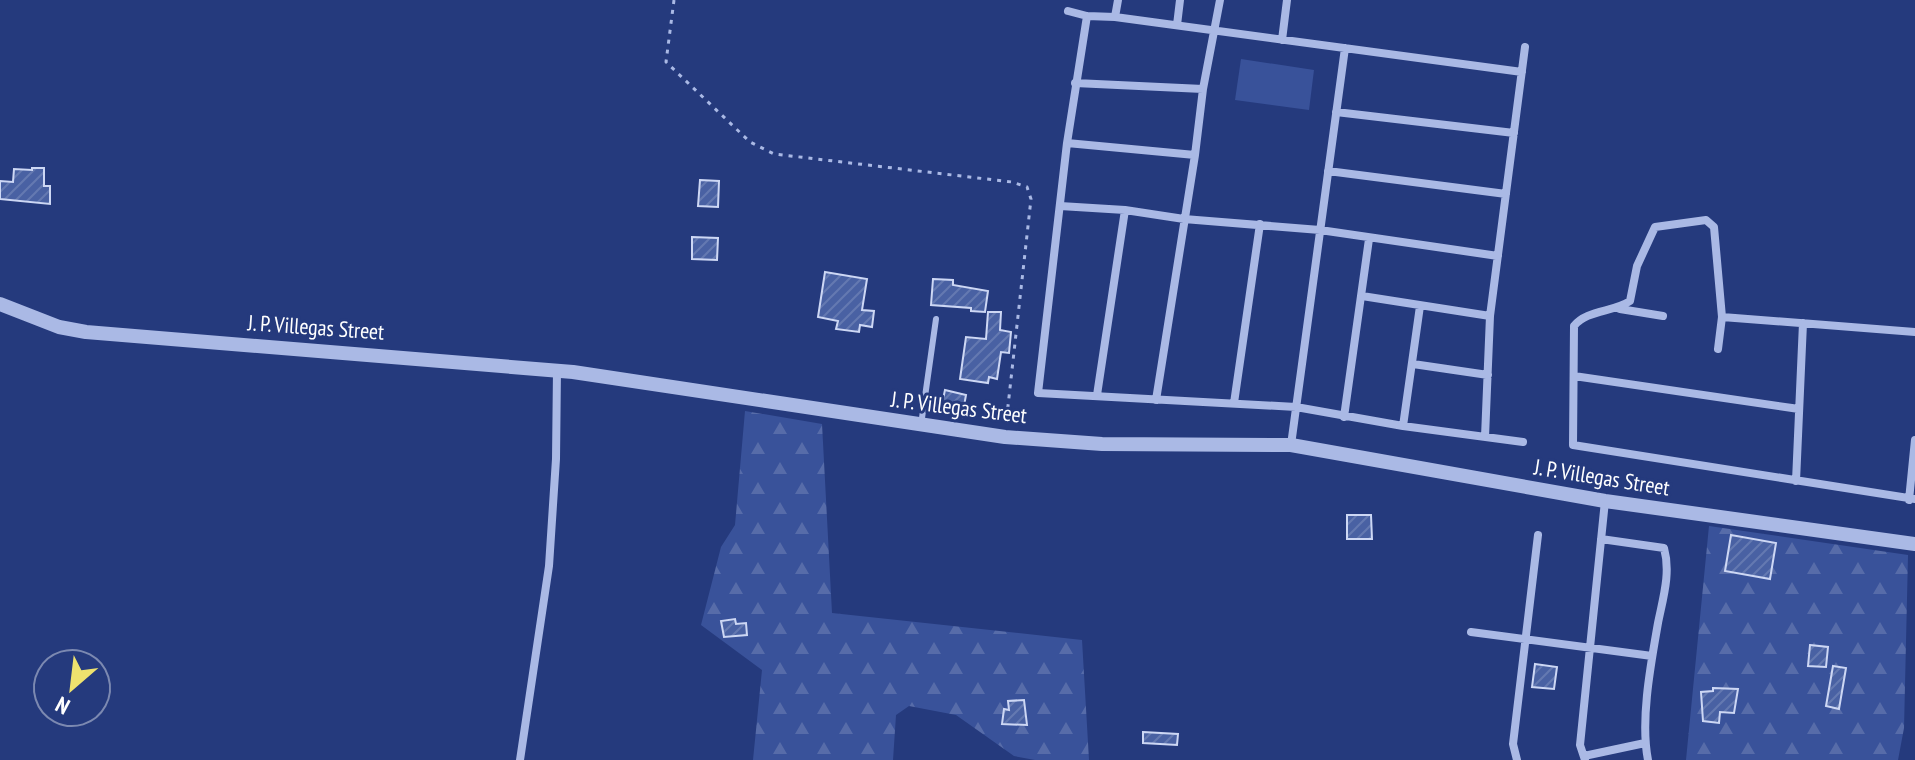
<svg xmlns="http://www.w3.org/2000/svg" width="1915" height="760" font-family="'PT Sans Narrow',sans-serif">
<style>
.forest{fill:url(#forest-firs)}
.pitch{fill:#39529a}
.building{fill:url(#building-hatch);stroke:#cdd7f4;stroke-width:2}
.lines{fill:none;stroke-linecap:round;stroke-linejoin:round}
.path{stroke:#aab9e5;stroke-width:3;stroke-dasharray:4 6;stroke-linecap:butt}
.service{stroke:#aab9e5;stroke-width:6}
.minor{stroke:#aab9e5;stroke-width:8}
.tertiary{stroke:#aab9e5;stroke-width:14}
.labels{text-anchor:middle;stroke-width:6;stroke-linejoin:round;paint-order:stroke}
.street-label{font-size:22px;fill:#fff;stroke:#253a7d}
</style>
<defs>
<pattern id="forest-firs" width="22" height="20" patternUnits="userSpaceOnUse" patternTransform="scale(2)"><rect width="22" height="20" fill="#39529a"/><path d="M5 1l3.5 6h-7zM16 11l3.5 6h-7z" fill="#576ca9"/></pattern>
<pattern id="building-hatch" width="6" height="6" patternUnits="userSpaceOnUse" patternTransform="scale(2)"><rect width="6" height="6" fill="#4961a3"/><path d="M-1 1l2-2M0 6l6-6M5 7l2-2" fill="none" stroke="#6479b1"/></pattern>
</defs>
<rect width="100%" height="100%" fill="#253a7d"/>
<path class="forest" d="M745 411 822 424 832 613 1082 640 1089 760H1035L1014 756 956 715 909 706 896 715 893 760H753L762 670 701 625 721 547 735 525Z
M1709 526 1908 555 1904 728 1898 760H1686Z"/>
<path class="pitch" d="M1241 59 1314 70 1309 110 1235 100Z"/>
<path class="building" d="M32 168H44V186H50V204L0 199V181L13 182 14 169 32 170Z
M700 180 719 181 718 207 698 206Z
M692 237 718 238 717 260 692 259Z
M825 272 867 279 862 310 874 311 872 327 860 325 859 332 836 329 838 321 818 317Z
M933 279 953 280V285L988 291 985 312 971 311V308L931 305Z
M988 312H1001L1000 330 1011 332 1009 353 1001 352 997 379 989 377 988 383 960 379 966 337 986 339Z
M945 390 966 395 962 417 940 413Z
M1347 515H1371L1372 539H1347Z
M1731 535 1776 543 1770 579 1725 571Z
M735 619 736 624 746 623 747 635 724 637 721 621Z
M1810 645 1828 647 1826 667 1808 666Z
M1535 664 1557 667 1554 689 1532 687Z
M1833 666 1846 668 1839 709 1826 706Z
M1713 688 1738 689 1734 713 1720 712 1719 723 1703 721 1701 692 1713 691Z
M1024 700 1027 725 1002 724 1004 709 1009 710 1008 701Z
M1143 732 1178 734 1177 745 1143 743Z"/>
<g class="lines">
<path class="path" d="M674 0 666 62 750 142 774 154 1012 182 1027 187 1031 199 1006 424"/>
<path class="service" d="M921 425 936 319"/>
<path class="minor" d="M1068 11 1087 16 1115 17 1522 72
M1087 16 1067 143 1038 393 1296 407 1403 426 1523 442
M1115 17 1118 0
M1177 25 1180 0
M1282 40 1287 0
M1075 83 1203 89
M1336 112 1514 133
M1067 143 1195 155
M1328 171 1506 194
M1060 206 1125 210 1184 219 1320 230 1498 256
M1362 296 1490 316 1485 437
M1620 309 1663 316
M1490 316 1525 47
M1722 317 1915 332
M1718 349 1722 317 1714 227 1706 220 1655 227 1637 266 1630 301C1614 312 1586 310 1574 326L1573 445 1915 499
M1413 364 1488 375
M1574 376 1799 409
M1097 395 1125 210
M1156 400 1195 155 1203 89 1220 0
M1234 403 1260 224
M1344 417 1369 239
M1403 426 1420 306
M1291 445 1345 48
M1796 481 1803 323
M1909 500 1915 440
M1601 539 1664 548C1671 573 1663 598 1658 623 1651 663 1640 720 1648 760
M1471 632 1652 656
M1584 756 1645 743
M520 760 549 566 556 459 557 370
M1517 760 1513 744 1538 535
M1585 760 1580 745 1605 501"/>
<path class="tertiary" d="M0 304 59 327 86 332 573 372 1005 437 1102 444 1291 445 1605 501 1915 544"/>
</g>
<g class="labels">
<g class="street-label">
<text transform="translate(316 327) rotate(4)" y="8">J. P. Villegas Street</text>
<text transform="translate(959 407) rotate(7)" y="8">J. P. Villegas Street</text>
<text transform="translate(1602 477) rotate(9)" y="8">J. P. Villegas Street</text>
</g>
</g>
<g transform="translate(72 688) rotate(208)"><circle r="38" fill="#253a7d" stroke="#7c89b1" stroke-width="2"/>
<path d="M0-6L14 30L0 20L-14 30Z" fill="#eee26e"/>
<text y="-12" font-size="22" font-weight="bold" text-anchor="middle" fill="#ffffff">N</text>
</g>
</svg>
